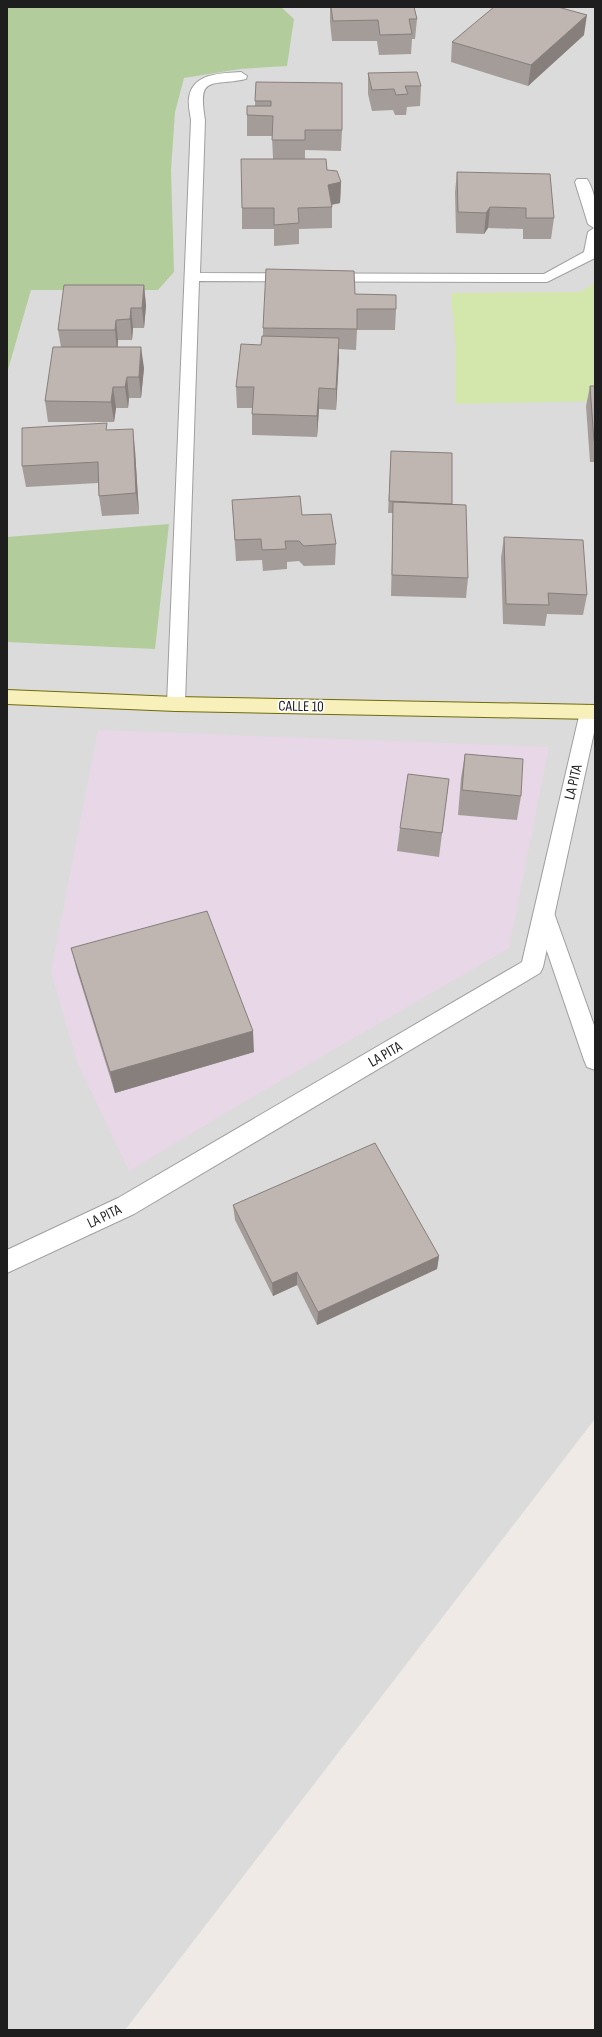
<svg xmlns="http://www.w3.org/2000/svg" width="602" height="2037" font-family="'Sofia Sans Condensed',sans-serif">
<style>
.residential{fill:#dcdbdb}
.industrial{fill:#e8d7e7}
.grass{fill:#d3e7ad}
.forest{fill:#b2cc9b}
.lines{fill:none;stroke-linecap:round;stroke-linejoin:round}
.lane-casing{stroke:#9f9f9f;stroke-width:2}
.street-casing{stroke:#9f9f9f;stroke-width:2}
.secondary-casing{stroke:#716b09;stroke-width:2}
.lane{fill:#fff;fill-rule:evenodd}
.street{fill:#fff;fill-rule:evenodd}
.secondary{fill:#f7f0bb;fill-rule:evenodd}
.wall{fill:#a49c98}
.shaded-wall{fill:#867f7c}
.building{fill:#bfb5b1;stroke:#867f7c}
.labels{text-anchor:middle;stroke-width:3.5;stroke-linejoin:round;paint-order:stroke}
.street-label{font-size:15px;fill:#1e1e1e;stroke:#fff}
</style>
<rect width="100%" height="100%" fill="#efeae5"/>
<path class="residential" d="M274 7H595V1419L125 2030H7V295L155 63Z"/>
<path class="industrial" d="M98 730 549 747 509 948 247 1100 129 1171 78 1064 51 972Z"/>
<path class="grass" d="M595 283V401L456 404V356L451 293 580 292Z"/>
<path class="forest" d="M7 7H281L294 19 287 66 240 69 184 78 175 112 171 170 174 272 158 290H31L7 373Z
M169 524 155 649 7 642V537Z"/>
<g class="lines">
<g class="lane-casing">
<path id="lane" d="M544 905 551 907 554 913 595 1028V1070L587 1067 584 1060 534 913 537 907Z"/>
</g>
<g class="street-casing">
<path id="street" d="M241 72 247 76 246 79C212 87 197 73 205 120L200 273 544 274 584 252 588 232 594 228 588 224 575 182 577 179H587C601 200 595 234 595 258L547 282 199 281 185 704 183 709 176 711 169 709 167 704 191 120C190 113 188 105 189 98 192 73 222 73 241 72Z
M589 705 595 707V728L543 967 540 973 134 1214 7 1273V1250L118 1198 522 962 580 712 582 707Z"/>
</g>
<g class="secondary-casing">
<path id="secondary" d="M7 690 176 697 595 705V719L176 711 7 704Z"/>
</g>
<use href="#lane" class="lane"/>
<use href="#street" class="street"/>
<use href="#secondary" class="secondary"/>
</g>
<path class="wall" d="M330 7H414L417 19 415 39H412L411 54 379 55 377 41H332L330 22Z
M584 35 528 86 451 62 452 42Z
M368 73 421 86 420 106 407 107 406 115H395L393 110 372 111 368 94Z
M256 82 342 130 341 151 305 150V159L327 170 341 182 340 203 332 205V228L299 229V244L274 246V229H242V208L273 159 272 136H247V115L255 106Z
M457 172 554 218 551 239H523V229L488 228 484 234 456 233 455 192Z
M144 285 146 306 144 328H133L132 340H118V347L144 368 141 398H129L128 408H116L114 422H48L45 401 61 347 58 330Z
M355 294 396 309 395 330H357L356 350 339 349 336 410 319 409 317 437 252 435V408H237L236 387 261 345 263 336V328Z
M590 386H595V462H590L586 406Z
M107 430 135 450 139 514 102 516 99 496 98 483 26 487 22 466Z
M391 451 452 504 468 578 466 598 391 596 393 513H388Z
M232 500 302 515 336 544 335 565 304 566 299 561 287 562V569L263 571 262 560 236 561Z
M504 537 587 595 583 615 547 614 545 626 503 624 501 558Z
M465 754 521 796 517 820 458 815 461 778Z
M449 779 439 857 397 851 400 828Z
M71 948 254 1052 115 1093 77 971Z
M233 1205 439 1256 437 1269 317 1325 297 1285 273 1296 235 1220Z"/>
<path class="shaded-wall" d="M587 15 584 35 528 86 531 65Z
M341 182 340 203 328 205V185Z
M490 207 488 228 484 234 486 213Z
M144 285 146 306 144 328 142 308Z
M131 308 133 328 132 340 130 319Z
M116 320 118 340 117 351 115 330Z
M339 338V359L336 410V389Z
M141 347 144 368 141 398 139 377Z
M127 377 129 398 128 408 125 387Z
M113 387 116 408 114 422 111 402Z
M319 388V409L317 437V416Z
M133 429 135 450 139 514 136 493Z
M253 1031 254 1052 115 1093 110 1072Z
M439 1256 437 1269 317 1325 318 1312Z
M297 1272V1285L273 1296 272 1283Z"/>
<path class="building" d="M331 7H414L417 19H409L412 34 380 35 378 20 333 21Z
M494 7H558L587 15 531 65 452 42Z
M417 72 421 86H405L408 94 396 95 394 89 372 90 368 73Z
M256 82 342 83V130H305V140H272L273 116 247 115V106H271V101H255Z
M241 159H326L327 170 337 171 341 182 328 185 332 207 298 208 299 223 274 225V208H242Z
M457 172 550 174 554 218H526V208L490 207 486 213 458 212Z
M266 269 354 271 355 294 396 295V309H357V329L263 328Z
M64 285H144L142 308H131L130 319 116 320 115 330H58Z
M262 336 339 338 336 389 319 388 317 416 252 414 254 387H236L241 344 261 345Z
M53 347H141L139 377H127L125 387H113L111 402 45 401Z
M590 386H595V441H594Z
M107 423 106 430 133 429 136 493 99 496 98 462 22 466V428Z
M391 451 452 453V504L389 501Z
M300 496 302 515 331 514 336 544 304 546 299 541H285L286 549 262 550 261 539 235 540 232 500Z
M393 502 466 505 468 578 392 575Z
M504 537 583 540 587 595 548 593 549 605 506 604Z
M465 754 523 759 521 796 462 790Z
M408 774 449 779 442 833 400 828Z
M207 911 253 1031 110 1072 71 948Z
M375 1143 439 1256 318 1312 297 1272 272 1283 233 1205Z"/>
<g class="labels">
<g class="street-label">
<text transform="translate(301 706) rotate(1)" y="5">CALLE 10</text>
<text transform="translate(573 782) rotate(-77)" y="5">LA PITA</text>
<text transform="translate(385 1054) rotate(-30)" y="5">LA PITA</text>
<text transform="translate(104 1216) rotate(-26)" y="5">LA PITA</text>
</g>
</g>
<rect width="602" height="2037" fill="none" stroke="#1e1e1e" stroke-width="16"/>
</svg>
